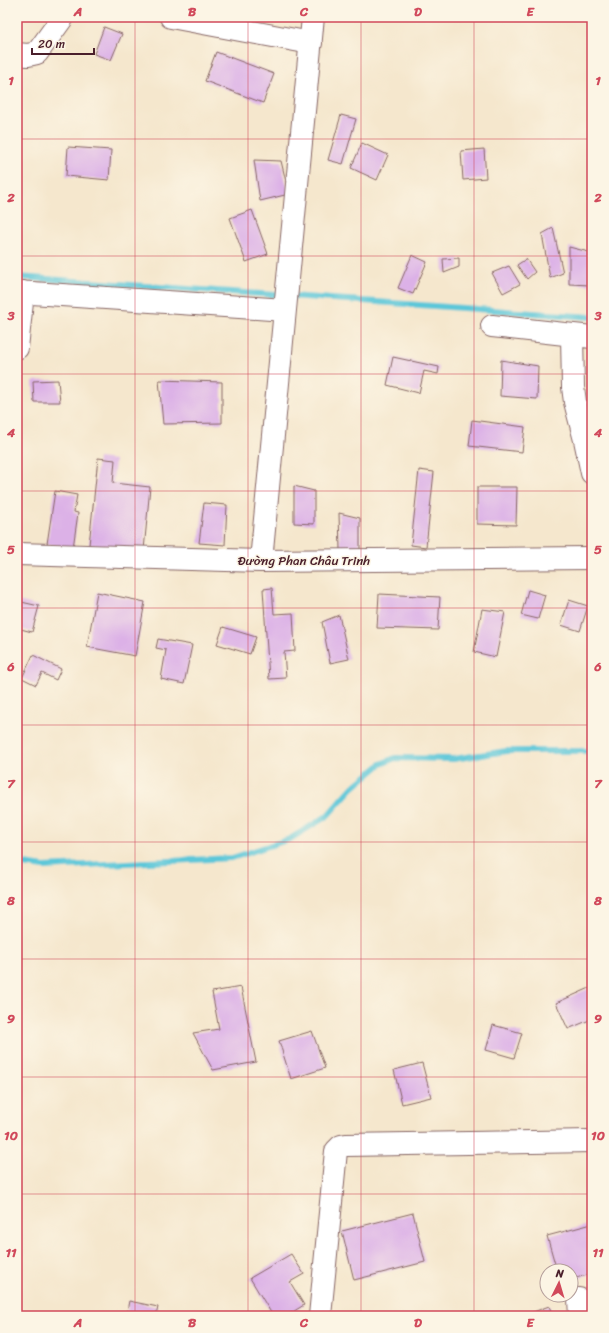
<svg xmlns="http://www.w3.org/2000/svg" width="609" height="1333" font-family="Sriracha,sans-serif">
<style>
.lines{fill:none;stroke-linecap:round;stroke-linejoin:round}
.stream{stroke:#5dc7d9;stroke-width:6}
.building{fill:#dcb1e7}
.minor-casing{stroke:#866564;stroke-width:24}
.minor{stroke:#fff;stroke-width:22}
.grid{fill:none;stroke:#d1495b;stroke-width:1;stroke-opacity:0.55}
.labels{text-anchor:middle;stroke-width:3;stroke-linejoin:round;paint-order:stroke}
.street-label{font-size:13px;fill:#4a1f2b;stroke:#fcf5e5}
.neatline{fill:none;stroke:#d1495b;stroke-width:1.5}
.grid-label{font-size:13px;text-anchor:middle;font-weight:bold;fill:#d1495b}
</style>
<rect width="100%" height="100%" fill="#fcf5e5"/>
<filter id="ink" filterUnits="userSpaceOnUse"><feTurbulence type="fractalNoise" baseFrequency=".025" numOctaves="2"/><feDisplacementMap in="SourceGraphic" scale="8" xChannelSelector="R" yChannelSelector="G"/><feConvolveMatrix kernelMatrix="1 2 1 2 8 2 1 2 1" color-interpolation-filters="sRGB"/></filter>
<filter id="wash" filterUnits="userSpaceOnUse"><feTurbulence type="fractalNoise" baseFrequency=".012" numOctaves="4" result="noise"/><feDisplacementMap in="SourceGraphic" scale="16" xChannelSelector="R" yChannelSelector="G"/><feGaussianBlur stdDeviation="0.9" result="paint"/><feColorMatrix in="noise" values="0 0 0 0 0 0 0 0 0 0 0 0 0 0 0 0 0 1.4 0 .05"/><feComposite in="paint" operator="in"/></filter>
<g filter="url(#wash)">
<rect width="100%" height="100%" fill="#f5e7cd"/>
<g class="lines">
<path class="stream" d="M17 277 592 317
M17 863 44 867 232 858 290 839 327 816 351 789 381 764 395 758 453 759 507 751H592"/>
</g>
<g id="blocks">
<path class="building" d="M104 27 122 34 111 60 94 54Z
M216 52 274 74 263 103 205 81Z
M341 115 356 119 343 164 328 160Z
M362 143 388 155 377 180 351 168Z
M68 147 111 150 109 180 66 176Z
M484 149 486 178 463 180 461 151Z
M254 160 281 161 289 194 260 201Z
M252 210 268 254 246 262 230 218Z
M553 228 563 273 550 278 542 234Z
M569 247 589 252 590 285 569 284Z
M412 255 427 262 413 294 398 288Z
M459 258V267L444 273 443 259Z
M526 259 535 272 527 279 517 265Z
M509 266 520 284 503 293 492 273Z
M393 357 439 367 438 374 424 371 419 393 387 385Z
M501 360 538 366 537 399 500 396Z
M58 380 60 402H34L33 381Z
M159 380 222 382V423L163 424Z
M472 420 525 427 522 452 469 446Z
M98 458 115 460 113 483 150 487 144 550 89 545Z
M419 470 434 472 426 547 411 545Z
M294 486 314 491V524L294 523Z
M477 487H517L516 525 477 524Z
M55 491 77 495 74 512 78 513 73 548 47 544Z
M204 503 227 505 225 545 199 543Z
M339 513 360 518V551L340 550Z
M272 588 274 614 293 613 295 651 284 652 286 678 269 679 263 589Z
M528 590 545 595 538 619 521 615Z
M97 592 145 602 135 656 87 647Z
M379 594 440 597 438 630 377 628Z
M569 600 588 606 580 631 561 625Z
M17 601 39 606 32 632 17 628Z
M482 609 505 612 496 657 474 652Z
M339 615 349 659 330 663 322 622Z
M223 627 256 637 250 654 217 644Z
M158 639 192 645 184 684 161 679 166 650 156 648Z
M33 655 61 669 56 680 42 673 36 685 22 678Z
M241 987 256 1062 213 1070 193 1033 219 1029 212 992Z
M592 987V1019L568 1029 556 1003Z
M493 1025 522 1033 514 1058 486 1050Z
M312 1031 325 1068 291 1079 279 1041Z
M422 1063 431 1097 402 1104 394 1070Z
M413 1213 425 1262 354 1280 342 1231Z
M592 1224V1274L571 1279V1271H557L547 1236Z
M291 1254 304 1274 290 1282 304 1305 286 1316H273L250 1278Z
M129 1301 158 1307 156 1316H126Z
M549 1306 553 1316H523Z"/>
</g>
</g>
<g filter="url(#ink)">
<use href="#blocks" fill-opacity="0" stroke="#866564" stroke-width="1"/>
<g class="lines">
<g class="minor-casing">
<path id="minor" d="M171 17 311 43
M17 54 28 55 37 53 63 17
M17 292 285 310
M492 326 592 337
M572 335 573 387 575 402 585 440 592 473
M17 348 23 292
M17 554 261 561 592 558
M261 561 313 17
M579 1299 580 1316
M320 1316 336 1151 341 1146 346 1145 592 1141"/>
</g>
<use href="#minor" class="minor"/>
</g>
</g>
<path class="grid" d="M135 17V1316M248 17V1316M361 17V1316M474 17V1316M17 139H592M17 256H592M17 374H592M17 491H592M17 608H592M17 725H592M17 842H592M17 959H592M17 1077H592M17 1194H592"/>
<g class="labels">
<g class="street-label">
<text x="304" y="565">Đường Phan Châu Trinh</text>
</g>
</g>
<rect width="609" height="1333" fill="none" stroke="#fcf5e5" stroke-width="44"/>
<g transform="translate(559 1283) rotate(5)"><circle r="19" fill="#fcf5e5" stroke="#b59f9b"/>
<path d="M0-3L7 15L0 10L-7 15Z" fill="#d1495b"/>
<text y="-6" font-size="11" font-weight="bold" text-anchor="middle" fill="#4a1f2b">N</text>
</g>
<path d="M32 48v6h62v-6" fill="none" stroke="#4a1f2b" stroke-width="2"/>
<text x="38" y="48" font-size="12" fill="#4a1f2b" stroke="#fcf5e5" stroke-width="3" paint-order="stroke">20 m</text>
<rect x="22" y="22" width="565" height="1289" class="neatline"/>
<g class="grid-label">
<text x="78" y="16">A</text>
<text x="192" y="16">B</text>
<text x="304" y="16">C</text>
<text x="418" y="16">D</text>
<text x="530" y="16">E</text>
<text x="11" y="85">1</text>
<text x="598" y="85">1</text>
<text x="11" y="202">2</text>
<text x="598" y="202">2</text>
<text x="11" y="320">3</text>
<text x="598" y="320">3</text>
<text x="11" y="437">4</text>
<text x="598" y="437">4</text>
<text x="11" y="554">5</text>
<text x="598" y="554">5</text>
<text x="11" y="671">6</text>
<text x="598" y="671">6</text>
<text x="11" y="788">7</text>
<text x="598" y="788">7</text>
<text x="11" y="905">8</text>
<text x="598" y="905">8</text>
<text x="11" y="1023">9</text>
<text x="598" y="1023">9</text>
<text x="11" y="1140">10</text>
<text x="598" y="1140">10</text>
<text x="11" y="1257">11</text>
<text x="598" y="1257">11</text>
<text x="78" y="1327">A</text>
<text x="192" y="1327">B</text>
<text x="304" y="1327">C</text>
<text x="418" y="1327">D</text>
<text x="530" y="1327">E</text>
</g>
</svg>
